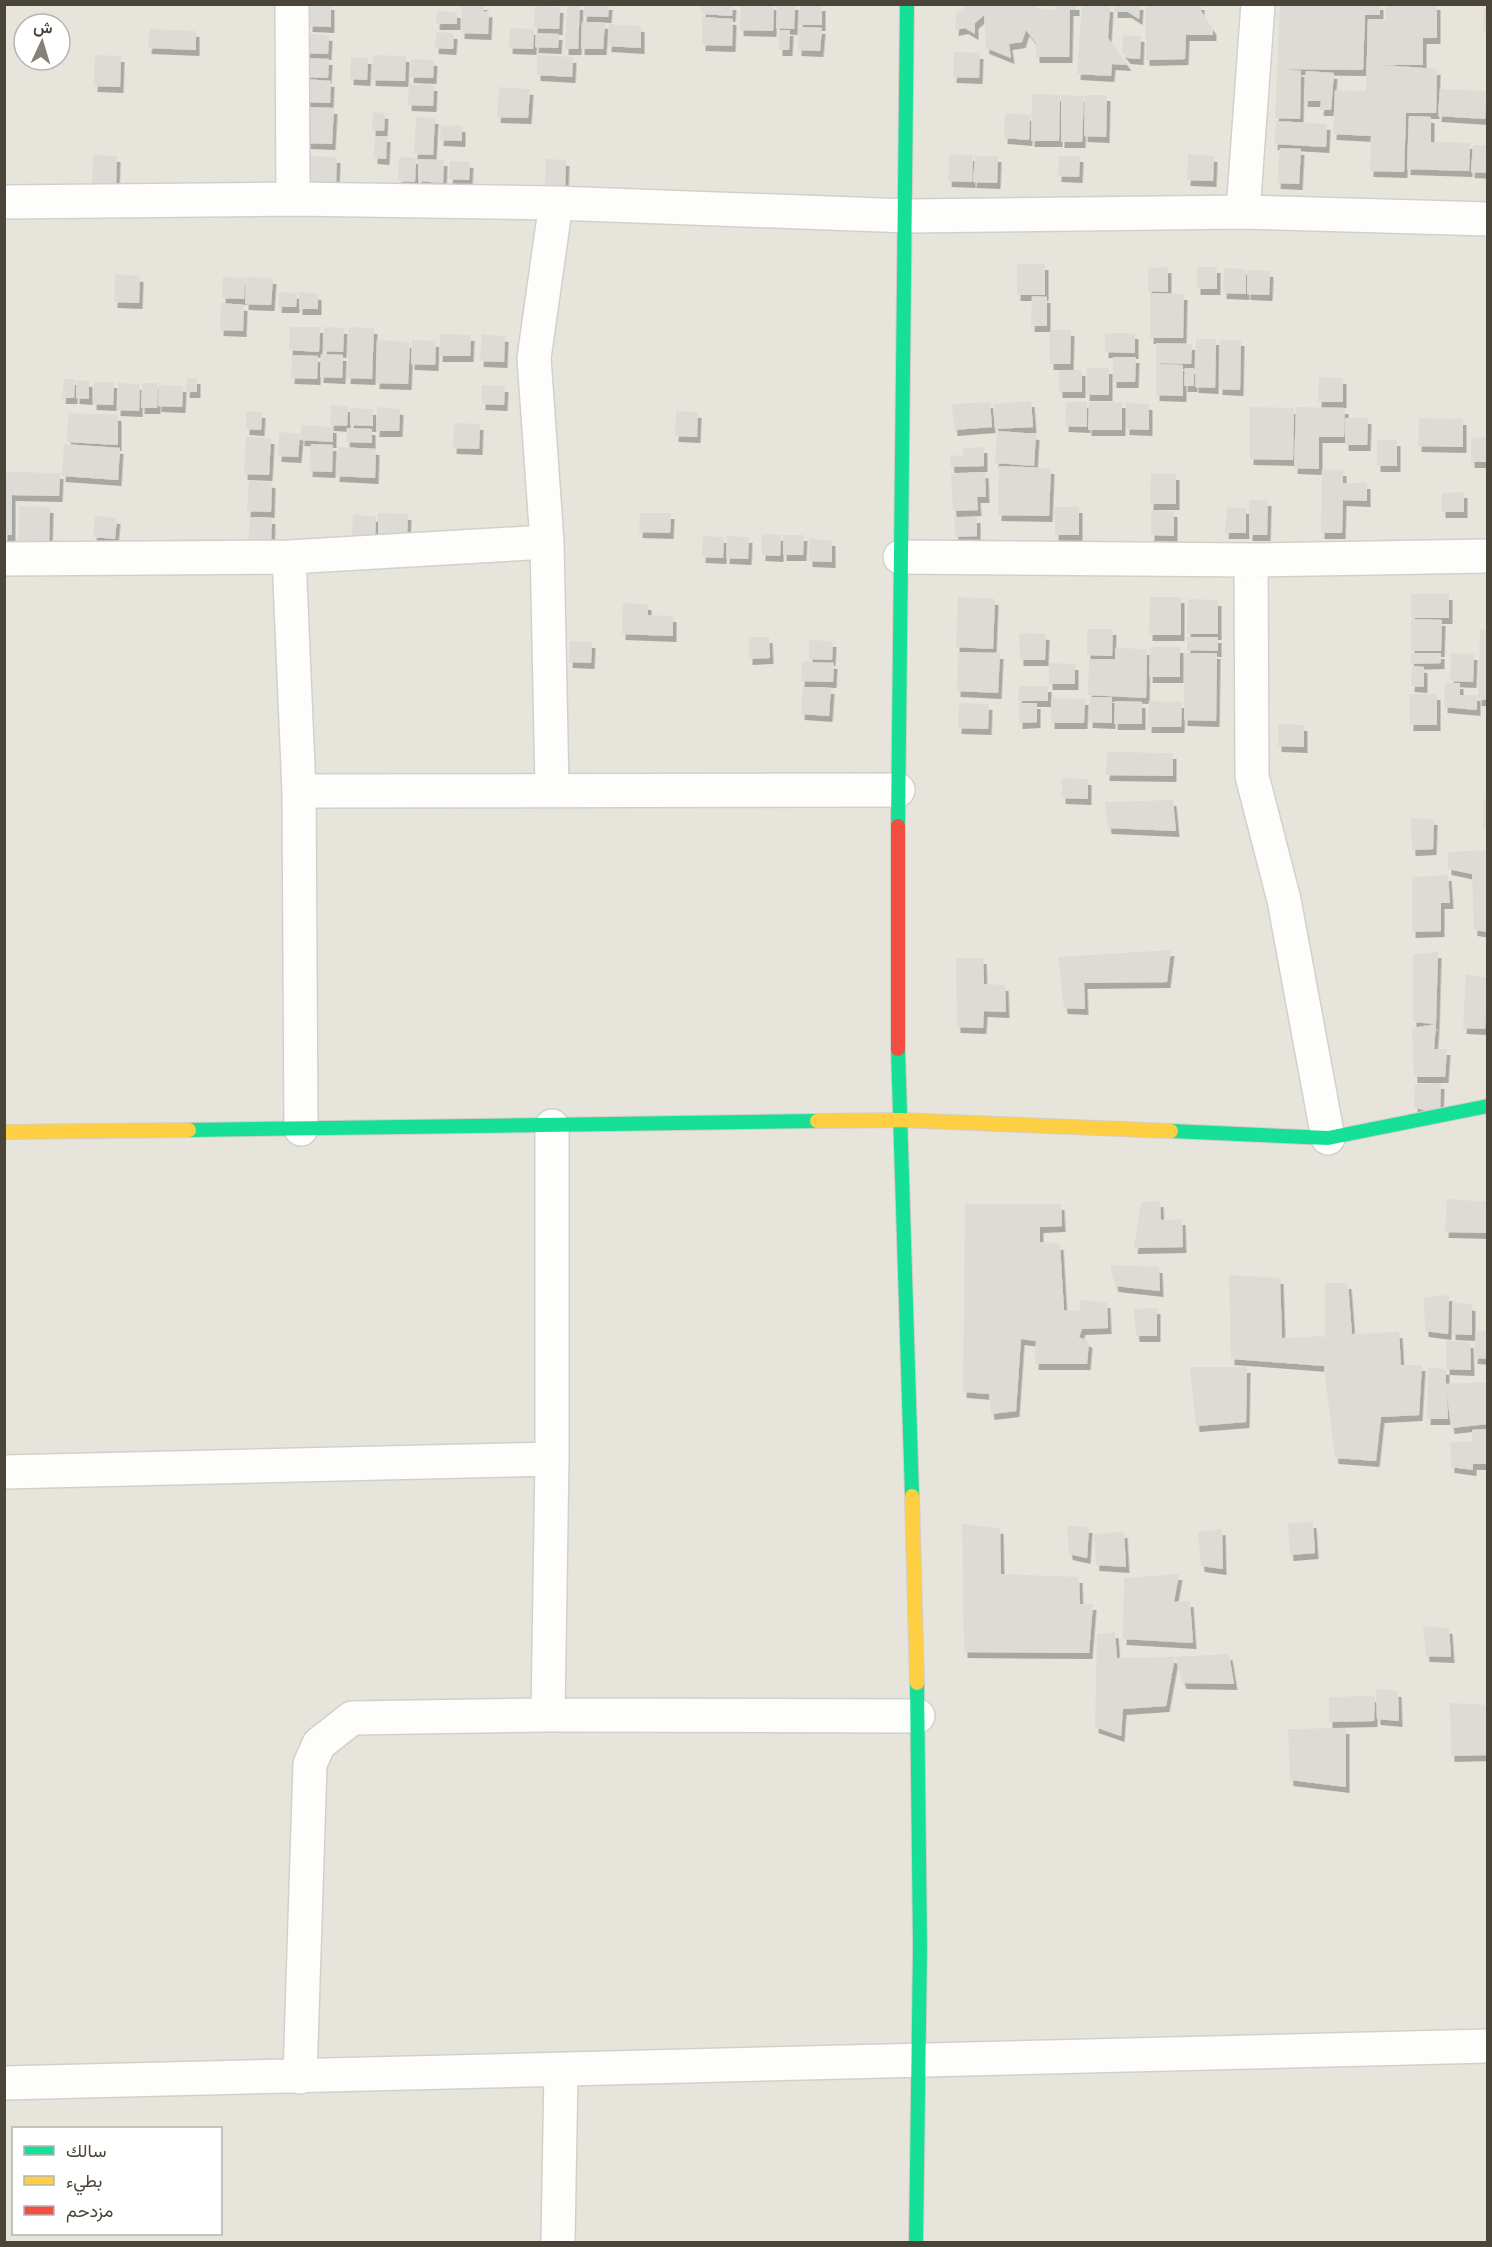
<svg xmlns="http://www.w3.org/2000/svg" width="1492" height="2247" font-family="'Titillium Web',Vazirmatn,sans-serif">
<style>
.residential{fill:#e7e4dc;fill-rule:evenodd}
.building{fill:#dedbd6;filter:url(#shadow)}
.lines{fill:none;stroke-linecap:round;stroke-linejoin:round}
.street-casing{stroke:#d2d0cb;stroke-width:36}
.fast-casing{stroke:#d3cfc5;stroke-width:16}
.slow-casing{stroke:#d3cfc5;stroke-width:16}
.jam-casing{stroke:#d3cfc5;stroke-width:16}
.street{stroke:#fdfdfc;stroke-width:33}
.fast{stroke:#16e098;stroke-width:14}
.slow{stroke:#ffcf43;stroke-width:14}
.jam{stroke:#f24e42;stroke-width:14}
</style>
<defs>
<filter id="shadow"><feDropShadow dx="3.5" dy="6" stdDeviation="0" flood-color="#0004"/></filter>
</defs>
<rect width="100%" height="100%" fill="#f4f2ee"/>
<path class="residential" d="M5 5H1487V2242H5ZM24 24H60V60H24ZM14 2128H220V2234H14Z"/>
<path class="building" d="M310 4H331V27L309 26Z
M462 4H484V12L489 11 488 34 461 33Z
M567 4H580L578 49H565Z
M584 4H609L608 17 583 16Z
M702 4H733L732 16 702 14Z
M741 4H774L773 31 740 30Z
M777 4H795L794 29 776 28Z
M969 4H1032L1040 9 1055 10V4H1076V10H1070L1069 57H1036V43L1026 30 1022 42 1009 44 1011 58 986 48 984 15 975 23V34L965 28 955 30 956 14Z
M1082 4 1110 6 1108 38 1128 65 1112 64 1111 76 1077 74Z
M1114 4H1140L1139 19 1128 12H1114Z
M1146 4H1201V11L1213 29V35H1186L1185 59 1146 60Z
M1280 4H1380V15H1365L1363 70 1283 69 1301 71 1300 119 1275 118Z
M1386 4H1437V38H1423V65H1382L1437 69 1436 113H1406L1404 172 1370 171 1371 136 1333 134 1335 90 1366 91 1368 19H1386Z
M800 5H822V25H799Z
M535 6 560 7 559 29 534 28Z
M1484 8H1488V31H1483Z
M437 11 457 12V24H436Z
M702 17 733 19 732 46 702 45Z
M582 22 605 23 603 49H581Z
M609 24 641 26V48L608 46Z
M799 27 822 28 820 51 798 50Z
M510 28 534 29 533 49 509 48Z
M150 29 196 31V50L148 48Z
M779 30H790L789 50H779Z
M436 32 454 33 453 49 435 48Z
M303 33 329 35 328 54 302 53Z
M536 33 559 34 558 48 535 47Z
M1123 35 1141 36 1140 59 1127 58 1122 52Z
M954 52 980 53 979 78 953 77Z
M95 55 121 56 120 87 94 86Z
M373 55 406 56 405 81 372 80Z
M537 55 573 57 572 77 537 75Z
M305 58 329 59 328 78 305 77Z
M351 58H368L367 80 350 79Z
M411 59 434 60 433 78 410 77Z
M1306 71 1334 73 1331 110H1320L1321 101H1304Z
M305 79 331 81 330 103 304 102Z
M409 84 434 85 433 106 408 105Z
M499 87 530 89 528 118 497 117Z
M1440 89 1487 91 1485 119 1438 116Z
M1032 94 1060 95 1059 141H1031Z
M1061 95 1084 96 1082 142H1061Z
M1085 95H1107L1106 137 1084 136Z
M308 107 334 108 332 144 306 143Z
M373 112 385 113 384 131 372 130Z
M1005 113 1030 115 1029 140 1004 138Z
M1409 116 1431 117V142L1470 143 1469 171 1407 169Z
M416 117 435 118 433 155 414 154Z
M1276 121 1327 124 1326 147 1274 144Z
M441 125 462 126V141L440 140Z
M375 136H387L386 159 374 158Z
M1473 145 1488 146V173L1471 172Z
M1280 148 1301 149 1299 184 1277 183Z
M950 154 973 155 972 182 948 181Z
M1188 154 1214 156 1213 181 1187 180Z
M93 155 117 156 116 185 92 183Z
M309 156 337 157 336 183 308 182Z
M975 156H998L997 183 973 182Z
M1059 156H1080L1079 177 1058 176Z
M399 157 416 158 415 182 398 181Z
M418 159 444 160 443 183 418 181Z
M546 159 566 160 565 187 545 185Z
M450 161 470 162 469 180 449 179Z
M1017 264H1045V295H1017Z
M1168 267V292L1148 291V268Z
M1197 267H1217V289H1197Z
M1224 268 1246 269V294L1223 293Z
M1247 270 1270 271 1269 295 1247 294Z
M115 274 140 276 139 303 114 302Z
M223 277 245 278 244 299 222 298Z
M246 277 273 278 271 305 245 304Z
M279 292 297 293 296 307H278Z
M299 292 318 294V309H299Z
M1150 293 1184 294 1183 338H1150Z
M1032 296 1047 297V326H1031Z
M221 303 244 305 243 331 220 330Z
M290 327H320L319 352 289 350Z
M324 327 344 328 343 352 323 351Z
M349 327 374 328 372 379 347 378Z
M1050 330H1071L1070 364H1050Z
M1105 333H1135V353L1105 352Z
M440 334 471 335 470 356H439Z
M482 334 505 336 504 362 480 361Z
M1196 339H1216L1215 388 1195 387Z
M377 340 410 342 408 384 376 383Z
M412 340 436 341 435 365 411 364Z
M1220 340H1241L1240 390 1219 389Z
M1156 343 1192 344 1191 364 1156 363Z
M321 354 343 355 342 378 320 377Z
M292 355 318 356 317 379 291 378Z
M1113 357H1136L1135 382H1113Z
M1156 364 1183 365V396L1156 395Z
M1087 368H1109V395H1086Z
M1185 368H1194V386H1184Z
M1059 370H1082V392H1059Z
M1319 377 1343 378V402H1318Z
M187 378H197V392H186Z
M64 379H75L74 398H62Z
M76 380 89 381V399L76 398Z
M94 382H114L113 405 93 404Z
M118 383 140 384 139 411 117 410Z
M142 383H158L157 408H141Z
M159 385 183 386 182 407 158 406Z
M482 385 505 386 504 405 482 404Z
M1031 401 1033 427 995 429 993 404Z
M990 402 992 427 954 430 952 404Z
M1066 402H1087V427L1065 426Z
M1089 402H1122V430H1088Z
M1126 403 1149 404V430L1126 429Z
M331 405 348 406 347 426 330 425Z
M377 407 400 409 399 431H376Z
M1250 407 1294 408 1293 460 1250 459Z
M1296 407 1345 408 1344 437H1319V469L1294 468Z
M350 408 373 409V426L350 425Z
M246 411 262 412 261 430 246 429Z
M676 411 698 412 697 437 675 436Z
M68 413 118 415V445L67 442Z
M1345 418H1368L1367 445H1345Z
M1419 418 1463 419V447L1418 446Z
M454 423 480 424 479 449 453 448Z
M301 425 333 427V442L301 440Z
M347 428 372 429V443L346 442Z
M997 431 1036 434 1034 466 995 463Z
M279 432 300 434 298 457 278 456Z
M246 437 271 438 269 475 244 474Z
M1488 437V462H1471V438Z
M1377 440H1397V466H1377Z
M64 444 120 448 118 480 62 476Z
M311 444 333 445 332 472 309 471Z
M338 447 376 449 375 478 336 476Z
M984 447V466L951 467 950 456 963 455V448Z
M999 466 1051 468 1049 516 998 515Z
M1322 469 1343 470V483H1367V501L1343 500 1342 533H1321Z
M4 472 60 473 59 496 12 495V535H4Z
M985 472 986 497H977L978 510 953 511 951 474Z
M1151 474H1176V504H1150Z
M249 481 272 482 271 512 247 511Z
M1464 492V512H1442V493Z
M1249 500H1268L1267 535H1249Z
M19 506 50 507 49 543 18 542Z
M1055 507H1079V535H1055Z
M1227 507 1246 508V533H1225Z
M1151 510 1174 511V536L1151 535Z
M378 513 408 514 407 535 378 534Z
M640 513H671L670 533 639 532Z
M353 515 376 516 375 538 352 537Z
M95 516 117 518 115 539 93 537Z
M250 517 272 518 271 544 248 543Z
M954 517H977V536L955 537Z
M762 534 781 535 780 556 762 555Z
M783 535H804L803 555H783Z
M703 536 724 537 723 558 702 557Z
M727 536 749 537 748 559 726 558Z
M809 539 832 540V562L809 561Z
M1411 594H1449V618H1411Z
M958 597 995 599 993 649 956 647Z
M1150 597H1181V635H1149Z
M1188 599 1218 600V634H1187Z
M623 603 648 604V615L673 616V636L622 634Z
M1411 619 1442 620 1441 651H1411Z
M1087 629H1113L1112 656 1087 655Z
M1480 630H1488V700H1478Z
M1019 633 1046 634 1045 660H1020Z
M749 637H769L770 658 749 659Z
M1187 637H1218V651L1187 650Z
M809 640 833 641 832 660 809 659Z
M570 641 592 642 591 663 569 662Z
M1150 647H1180V677H1149Z
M1115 648 1147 649 1146 698 1088 695 1089 659H1115Z
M958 652 1000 653 998 693 957 691Z
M1184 653H1217L1216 721 1184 720Z
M1411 653H1441V663L1410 664Z
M1451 653 1474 654 1473 682 1450 681Z
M802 662 834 663 833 682 801 681Z
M1049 663 1075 664V684H1049Z
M1412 666 1424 667V687L1411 686Z
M1445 683H1460V695H1477V710L1444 707Z
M1019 686H1048V701H1018Z
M803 687 831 688 829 716 801 714Z
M1410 694H1437V725H1410Z
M1090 697H1112V723L1089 722Z
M1051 698 1085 699 1084 723H1051Z
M1115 701 1142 702V724H1114Z
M1149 701 1182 702 1181 727H1148Z
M959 703 989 704 988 729 958 728Z
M1019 703H1037V722L1019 723Z
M1278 724 1304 725V747L1278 746Z
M1107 752 1173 753V776L1106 775Z
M1062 778 1088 779V799L1062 798Z
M1483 799H1488V829H1483Z
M1173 800 1176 831 1108 828 1105 802Z
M1411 818 1434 819 1433 849 1412 850Z
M1488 850V932L1474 930 1472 874 1448 869V852Z
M1448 875 1450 903H1441V931L1412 932V877Z
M1171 950 1167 982 1084 983 1085 1009 1064 1008 1058 957Z
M1438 952 1436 1024 1434 1049H1447L1445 1077H1414L1412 1028 1436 1024 1413 1022V954Z
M956 958H983L984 984 1005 985 1006 1012 984 1011 983 1028 957 1027Z
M1466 974 1488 978 1485 1029 1463 1028Z
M1441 1083 1440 1115 1414 1107 1415 1084Z
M1447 1199 1488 1202V1233L1445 1232Z
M1160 1201 1161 1220 1182 1219 1183 1247 1134 1248 1141 1202Z
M965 1204H1061L1062 1226 1040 1227V1242L1060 1244 1064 1310 1080 1311V1300L1107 1302 1108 1328 1082 1329 1079 1337 1089 1342 1087 1364H1035L1036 1341 1021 1339 1016 1411 991 1414 989 1394 963 1392Z
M1110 1265 1159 1267 1160 1291 1115 1286Z
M1229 1275 1280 1278 1282 1338 1324 1336 1325 1347V1283H1348L1352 1334 1399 1332 1401 1365H1422L1419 1415 1381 1417 1376 1461 1335 1458 1324 1366 1231 1359Z
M1449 1295 1448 1334 1425 1331 1424 1297Z
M1452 1302 1472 1305V1335L1452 1334Z
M1157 1308V1336H1136L1134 1309Z
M1476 1331H1488V1359L1474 1358Z
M1446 1341 1470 1342 1471 1370 1446 1369Z
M1190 1367H1247L1246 1422 1196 1426Z
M1428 1367 1446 1369V1384L1488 1382V1424L1451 1428 1447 1394 1448 1419H1427Z
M1488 1429V1464H1473V1470L1451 1467 1450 1442H1472V1430Z
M1313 1522 1315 1553 1290 1555 1288 1523Z
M962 1524 1000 1528 1001 1574 1079 1577 1080 1604H1093L1089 1653 964 1652Z
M1067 1526 1089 1527 1087 1558 1069 1554Z
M1222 1529 1223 1569 1201 1566 1198 1532Z
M1124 1532 1126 1567 1096 1565 1094 1534Z
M1179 1574 1174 1602 1190 1601 1193 1643 1123 1639 1124 1578Z
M1423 1626 1449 1628 1451 1657 1426 1656Z
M1115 1632 1117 1658 1175 1657 1166 1706 1123 1709 1121 1736 1095 1727 1097 1634Z
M1229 1654 1234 1684 1183 1683 1175 1657Z
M1376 1689 1398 1691 1399 1721 1377 1719Z
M1375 1696 1374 1721 1329 1722V1697Z
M1450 1703 1488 1705V1755L1451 1756Z
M1346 1728V1787L1290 1780 1288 1729Z"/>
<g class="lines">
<g class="street-casing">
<path id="street" d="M292 4 293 199
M4 202 293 199 556 203 908 216 1243 212 1488 219
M1243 212 1258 4
M289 557 299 791 301 1129
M900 557 1251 560 1488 556
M4 559 289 557 547 542
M1251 560 1252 776 1284 900 1328 1138
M552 789 547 542 534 358 556 203
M299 791 898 790
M4 1472 552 1459V1126
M548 1715 552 1459
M300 2077 310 1764 319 1744 352 1718 548 1715 918 1716
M4 2083 1488 2046
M558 2242 561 2071"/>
</g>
<g class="fast-casing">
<path id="fast" d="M898 826 907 4
M898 1049 912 1496
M189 1130 817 1121
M1171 1131 1328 1138 1488 1106
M916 2242 920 1947 917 1683"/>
</g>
<g class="slow-casing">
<path id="slow" d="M817 1121 899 1120 1171 1131
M4 1132 189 1130
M912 1496 917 1683"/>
</g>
<g class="jam-casing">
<path id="jam" d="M898 826V1049"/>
</g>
<use href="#street" class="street"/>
<use href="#fast" class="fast"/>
<use href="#slow" class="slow"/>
<use href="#jam" class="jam"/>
</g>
<rect width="1492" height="2247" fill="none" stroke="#4b4439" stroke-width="12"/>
<rect x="12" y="2127" width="210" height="108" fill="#ffffff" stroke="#b7b4b0" stroke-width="1.5"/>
<rect x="24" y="2146" width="30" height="9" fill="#16e098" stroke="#b7b4b0" stroke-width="1.5"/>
<text x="66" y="2157" font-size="18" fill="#4b4439">سالك</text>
<rect x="24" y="2176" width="30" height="9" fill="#ffcf43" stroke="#b7b4b0" stroke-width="1.5"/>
<text x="66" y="2187" font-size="18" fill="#4b4439">بطيء</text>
<rect x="24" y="2206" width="30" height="9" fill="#f24e42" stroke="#b7b4b0" stroke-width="1.5"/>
<text x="66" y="2217" font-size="18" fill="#4b4439">مزدحم</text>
<g transform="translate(42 42) rotate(4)"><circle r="28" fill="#ffffff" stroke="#b7b4b0" stroke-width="1.5"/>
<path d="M0-4.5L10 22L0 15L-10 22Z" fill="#868178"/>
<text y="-9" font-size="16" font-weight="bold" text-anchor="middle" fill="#4b4439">ش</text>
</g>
</svg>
